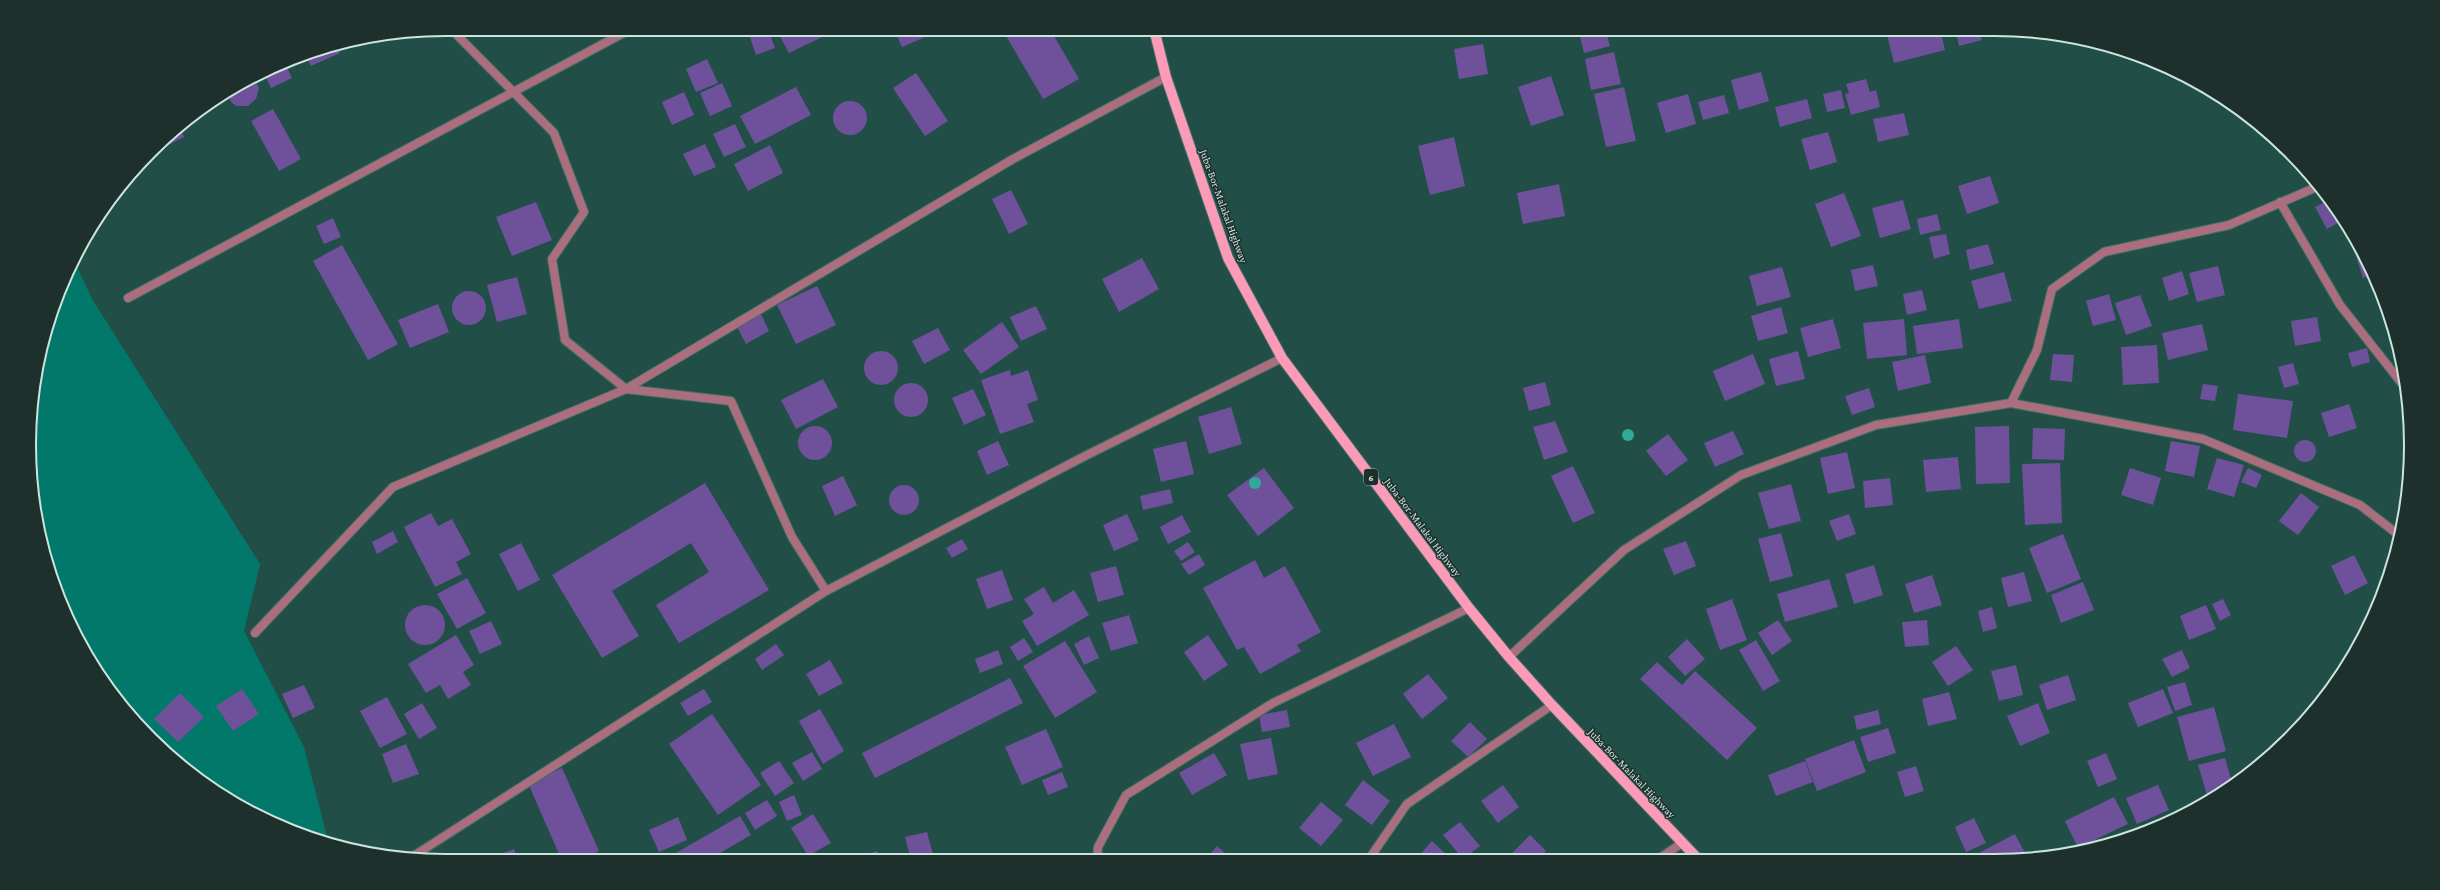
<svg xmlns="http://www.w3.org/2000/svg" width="2440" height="890" font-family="'Crimson Pro',serif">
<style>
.green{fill:#01786a}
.building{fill:#6e519a}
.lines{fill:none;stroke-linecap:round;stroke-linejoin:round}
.street-casing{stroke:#436d65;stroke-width:10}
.primary-casing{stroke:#436d65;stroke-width:12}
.street{stroke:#aa6e7f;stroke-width:8}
.primary{stroke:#fc9bb8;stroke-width:10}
.tree{fill:#30aa98}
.labels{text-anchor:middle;stroke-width:3;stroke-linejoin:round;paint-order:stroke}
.shield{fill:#1d302c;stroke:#98aea9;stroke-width:1}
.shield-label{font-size:10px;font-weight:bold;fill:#cce4df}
.street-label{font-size:11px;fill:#cce4df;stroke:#1d302c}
.rim{fill:none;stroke:#cce4df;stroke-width:2}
</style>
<rect width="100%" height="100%" fill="#214f47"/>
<path class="green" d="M74 260 92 299 260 564 244 631 304 747 329 844 261 818 192 775 132 719 99 676 61 604 37 526 30 472 33 390 51 311Z"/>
<path class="building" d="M765 29H768L775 48 756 55 749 34Z
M776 29H818L822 37 789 53Z
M894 29H921L925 37 902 47Z
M1002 29H1050L1079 79 1043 99Z
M1239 29H1269V32L1240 37Z
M1578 29H1605L1610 46 1584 53Z
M1892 29H1940L1945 50 1894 63 1886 31Z
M1955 29H1979L1982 40 1959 46Z
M1483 44 1488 74 1459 79 1454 49Z
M336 45 340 53 311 66 305 54Z
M1614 52 1621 84 1591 90 1585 59Z
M707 59 718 83 696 92 686 69Z
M285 63 292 78 271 88 264 73Z
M1761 72 1769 101 1739 110 1731 80Z
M916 73 948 121 925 136 893 88Z
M1551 76 1564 115 1531 126 1518 87Z
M253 77 259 88 256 99 248 106H237L232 103 226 93Z
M1866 79 1870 92 1876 90 1880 107 1851 115 1845 94 1849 93 1846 84Z
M722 83 732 106 710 116 700 93Z
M796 87 811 115 755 144 740 116Z
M1624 87 1636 141 1606 147 1594 94Z
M1841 90 1845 108 1827 112 1823 94Z
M684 92 694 115 672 125 662 102Z
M1688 94 1696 124 1666 133 1657 103Z
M1724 95 1729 113 1703 120 1698 102Z
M1807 99 1812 118 1780 127 1775 107Z
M833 118a17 17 0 1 1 34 0a17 17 0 1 1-34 0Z
M273 109 301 159 279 171 251 121Z
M1904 113 1909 135 1878 142 1873 119Z
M735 124 746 147 724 157 713 134Z
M179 126 184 137 162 148 160 143Z
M1828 132 1837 162 1810 170 1801 139Z
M1454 137 1465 186 1430 195 1418 146Z
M2272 137 2286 150 2279 154Z
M705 144 716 167 694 176 683 154Z
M770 145 783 173 748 191 734 164Z
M1990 176 1999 203 1967 214 1958 186Z
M1559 184 1565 216 1523 224 1517 193Z
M1011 190 1028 224 1009 234 992 199Z
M1844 193 1861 236 1831 247 1815 204Z
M1903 200 1911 229 1880 238 1872 208Z
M2329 200 2343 220 2327 229 2315 207Z
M536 202 552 240 512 256 496 217Z
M1937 214 1941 230 1920 235 1917 219Z
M333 218 341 237 324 244 316 226Z
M1946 234 1950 254 1934 259 1929 237Z
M1988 244 1994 264 1970 270 1966 250Z
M342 245 398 344 368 360 313 261Z
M2359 245 2372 275 2363 278 2353 247Z
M1142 258 1159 289 1119 312 1102 279Z
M1873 265 1878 286 1855 291 1851 270Z
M2218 266 2225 295 2197 302 2189 273Z
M1782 267 1791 297 1757 306 1749 276Z
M2182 271 2189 294 2169 301 2162 278Z
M2004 272 2012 301 1979 309 1971 281Z
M517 277 527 314 497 322 487 285Z
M817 286 836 325 796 344 777 305Z
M1922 290 1927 310 1907 315 1903 294Z
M452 308a17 17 0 1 1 34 0a17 17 0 1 1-34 0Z
M2109 294 2116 320 2093 326 2086 301Z
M2140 295 2152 326 2126 335 2115 303Z
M438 304 449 332 410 348 398 320Z
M1036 306 1047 329 1021 341 1010 317Z
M1781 307 1788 333 1758 341 1751 316Z
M761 314 769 331 746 344 737 327Z
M2317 317 2321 341 2295 346 2291 321Z
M1833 319 1841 348 1808 357 1800 328Z
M1904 319 1907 355 1867 359 1863 323Z
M1959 319 1963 348 1917 354 1913 326Z
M1002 322 1019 347 981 374 963 350Z
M2202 324 2208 350 2168 360 2162 333Z
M938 328 950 350 924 364 912 341Z
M2157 345 2159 383 2123 385 2121 347Z
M2367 348 2370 362 2352 367 2348 353Z
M1798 351 1805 379 1776 386 1769 359Z
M864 368a17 17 0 1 1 34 0a17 17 0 1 1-34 0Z
M1753 354 1765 384 1725 401 1713 371Z
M2053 354 2074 355 2072 382 2050 380Z
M1925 355 1931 383 1898 391 1892 362Z
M2293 363 2299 384 2284 388 2278 367Z
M1010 370 1011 376 1028 370 1038 400 1027 404 1034 422 1000 434 981 380Z
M823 379 838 407 796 429 781 400Z
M1545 382 1551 405 1529 411 1523 388Z
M894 400a17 17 0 1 1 34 0a17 17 0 1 1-34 0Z
M2203 384 2218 386 2215 401 2200 399Z
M1869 388 1875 407 1852 415 1845 396Z
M973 389 986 415 964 425 952 398Z
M2238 394 2293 401 2287 438 2233 430Z
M2349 404 2357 428 2329 437 2321 413Z
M1231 407 1242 444 1209 454 1198 417Z
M1555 421 1568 452 1544 460 1533 427Z
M2009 426 2010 483 1976 484 1975 427Z
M798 443a17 17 0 1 1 34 0a17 17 0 1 1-34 0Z
M2033 428 2065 429 2064 460 2032 459Z
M1733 431 1744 454 1715 467 1704 443Z
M1668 434 1688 460 1666 476 1646 451Z
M2294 451a11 11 0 1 1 22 0a11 11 0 1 1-22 0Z
M998 441 1009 465 987 475 977 451Z
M1186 441 1194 474 1161 482 1153 449Z
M2171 441 2200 446 2194 477 2165 471Z
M1847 452 1855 488 1828 494 1820 458Z
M1958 457 1961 489 1926 492 1923 460Z
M2217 458 2244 465 2234 497 2207 489Z
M2060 463 2062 523 2025 525 2022 464Z
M1573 466 1595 513 1573 523 1551 476Z
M1264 468 1294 508 1258 536 1227 495Z
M2130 468 2161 478 2153 505 2121 495Z
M2248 468 2262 475 2256 488 2241 482Z
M843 476 857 505 835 516 822 486Z
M1890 478 1893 505 1865 508 1863 481Z
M705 483 769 590 679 643 656 605 709 572 691 543 612 591 639 636 602 658 552 575Z
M1791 484 1801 521 1769 529 1758 493Z
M889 500a15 15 0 1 1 30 0a15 15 0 1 1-30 0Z
M1170 489 1173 503 1143 510 1140 496Z
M2301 493 2319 507 2298 535 2279 521Z
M431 513 438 526 452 519 471 554 456 562 462 574 435 587 404 527Z
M1127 514 1139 540 1114 551 1103 525Z
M1849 514 1856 534 1837 541 1829 521Z
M1182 515 1191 532 1168 544 1160 527Z
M393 531 398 542 377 554 372 542Z
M1781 533 1793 576 1770 582 1758 539Z
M2063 534 2081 579 2047 593 2029 548Z
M962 539 968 549 952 558 946 548Z
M1686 541 1696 566 1674 575 1663 549Z
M1188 542 1195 552 1181 561 1174 551Z
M521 543 540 580 518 591 499 554Z
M1199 554 1205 565 1189 575 1181 564Z
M2354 555 2368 583 2345 595 2331 566Z
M1255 560 1264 578 1285 566 1321 632 1297 645 1301 651 1260 674 1244 647 1237 650 1203 588Z
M1874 565 1883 595 1854 604 1845 574Z
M1116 566 1124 595 1098 602 1090 573Z
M1002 570 1013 600 987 609 976 579Z
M2024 572 2032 601 2008 607 2001 578Z
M1932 575 1942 605 1914 613 1905 584Z
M467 578 486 613 457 629 437 594Z
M1829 579 1838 607 1785 622 1777 594Z
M2083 582 2094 610 2061 623 2051 595Z
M1044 587 1053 603 1074 590 1089 615 1037 646 1022 621 1034 614 1024 599Z
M1732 599 1747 640 1720 650 1706 609Z
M2223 599 2231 615 2220 621 2212 604Z
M405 625a20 20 0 1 1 40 0a20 20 0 1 1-40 0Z
M2206 605 2216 629 2189 640 2180 616Z
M1992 607 1997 628 1983 632 1978 611Z
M1129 615 1138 643 1111 651 1102 623Z
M1778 620 1792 641 1772 655 1758 633Z
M1927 620 1929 645 1905 647 1902 622Z
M491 621 502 644 480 654 469 631Z
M456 635 474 665 463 672 471 685 448 699 440 685 426 693 408 664Z
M1208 635 1228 665 1204 681 1184 652Z
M1089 636 1099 658 1084 665 1074 644Z
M1024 638 1033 652 1018 661 1010 647Z
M1687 639 1705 659 1685 676 1668 657Z
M1756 640 1780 681 1763 691 1739 650Z
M1065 641 1097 692 1055 718 1023 666Z
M776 644 784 655 762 670 755 659Z
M1956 646 1973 670 1948 686 1932 662Z
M998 650 1003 664 980 673 975 659Z
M2182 650 2190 668 2172 677 2162 659Z
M830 660 843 683 819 696 806 674Z
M1657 662 1682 685 1695 671 1757 728 1727 760 1640 679Z
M2016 665 2023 695 1999 701 1991 671Z
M1428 674 1448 698 1422 719 1403 694Z
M2068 675 2076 700 2047 710 2039 685Z
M1010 678 1023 703 875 778 862 753Z
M2185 682 2192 705 2175 711 2167 687Z
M304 685 315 708 293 718 282 694Z
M242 689 259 714 233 731 216 706Z
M704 689 712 702 688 716 680 703Z
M2163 689 2173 713 2138 727 2128 703Z
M1949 692 1957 719 1928 726 1922 699Z
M180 693 204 717 178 742 154 719Z
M387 697 407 734 380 748 360 711Z
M422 703 437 728 419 739 404 714Z
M2038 703 2050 733 2020 746 2007 716Z
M2214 707 2226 751 2189 761 2177 717Z
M820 709 844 751 823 764 799 721Z
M1287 710 1290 727 1262 732 1259 715Z
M1878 710 1881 724 1857 730 1854 716Z
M712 714 761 785 718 815 669 744Z
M1470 722 1487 739 1468 757 1451 741Z
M1394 724 1411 757 1373 776 1356 743Z
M1888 728 1896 753 1868 762 1860 737Z
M1046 729 1063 767 1022 785 1005 747Z
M1271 738 1278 774 1248 780 1240 744Z
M1854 740 1866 772 1817 791 1805 759Z
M406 744 419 774 393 783 382 754Z
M812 752 822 769 803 781 792 763Z
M1214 753 1227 775 1192 795 1179 773Z
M2106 753 2117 779 2098 787 2087 761Z
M2225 758 2232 782 2217 792 2207 795 2198 765Z
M779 761 794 783 775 796 760 773Z
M1805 761 1813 782 1776 796 1768 775Z
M1916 766 1924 791 1905 797 1897 772Z
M562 768 599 851 577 861H562L528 783Z
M1062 772 1068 787 1048 795 1042 780Z
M1363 780 1390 801 1372 825 1345 805Z
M1503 785 1519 807 1498 823 1481 801Z
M2158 785 2169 810 2137 824 2126 798Z
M794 795 802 815 787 821 779 802Z
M2114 797 2128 824 2078 848 2065 821Z
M767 800 777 816 755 830 745 813Z
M1321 802 1343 820 1321 846 1299 828Z
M813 814 831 843 808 856 791 828Z
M740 816 751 835 708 860 662 861Z
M678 817 687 840 659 852 649 830Z
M1974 818 1986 843 1966 852 1955 827Z
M1460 822 1480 846 1463 859 1443 835Z
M927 832 933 854 911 860 905 837Z
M2015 834 2027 857 1979 858 1977 854Z
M1530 835 1546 851 1539 859H1515L1510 855Z
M1432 841 1451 859H1416Z
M2093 843 2096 848 2076 852Z
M1217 846 1232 859H1206Z
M514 849 518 861H494L492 857Z
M877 851 880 860H848Z"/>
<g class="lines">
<g class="street-casing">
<path id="street" d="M451 29 554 133 584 212 552 259 565 340 626 389 731 401 792 537 826 591
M2280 202 2340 305 2407 390
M128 298 631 29
M2011 403 2203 439 2360 505 2400 536
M255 633 393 487 626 389 1013 159 1166 77
M1509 657 1624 550 1741 475 1876 425 2011 403 2037 350 2052 289 2104 252 2229 225 2319 186
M2313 708 2336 682
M412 857 826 591 1085 456 1282 358
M1660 858 1682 843
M1369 859 1407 804 1552 705
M1097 860 1098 847 1126 795 1273 703 1469 608"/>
</g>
<g class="primary-casing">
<path id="primary" d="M1154 29 1166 77 1228 258 1282 358 1469 608 1509 657 1552 705 1697 858"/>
</g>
<use href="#street" class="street"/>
<use href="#primary" class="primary"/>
</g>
<g class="tree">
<circle cx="1628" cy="435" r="6"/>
<circle cx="1255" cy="483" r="6"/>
</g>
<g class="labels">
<rect class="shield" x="1364" y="469" width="14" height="16" rx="3"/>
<g class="shield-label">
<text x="1371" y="481">6</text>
</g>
<g class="street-label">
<text transform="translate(1224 206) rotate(70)" y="4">Juba-Bor-Malakal Highway</text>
<text transform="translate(1423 527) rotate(53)" y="4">Juba-Bor-Malakal Highway</text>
<text transform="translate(1632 773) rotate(46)" y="4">Juba-Bor-Malakal Highway</text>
</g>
</g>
<path d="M0 0H2440V890H0ZM445 36H1995A409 409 0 0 1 2404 445V445A409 409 0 0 1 1995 854H445A409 409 0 0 1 36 445V445A409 409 0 0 1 445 36Z" fill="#1d302c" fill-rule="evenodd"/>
<path class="rim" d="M445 36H1995A409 409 0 0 1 2404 445V445A409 409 0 0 1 1995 854H445A409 409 0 0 1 36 445V445A409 409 0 0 1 445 36Z"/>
</svg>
